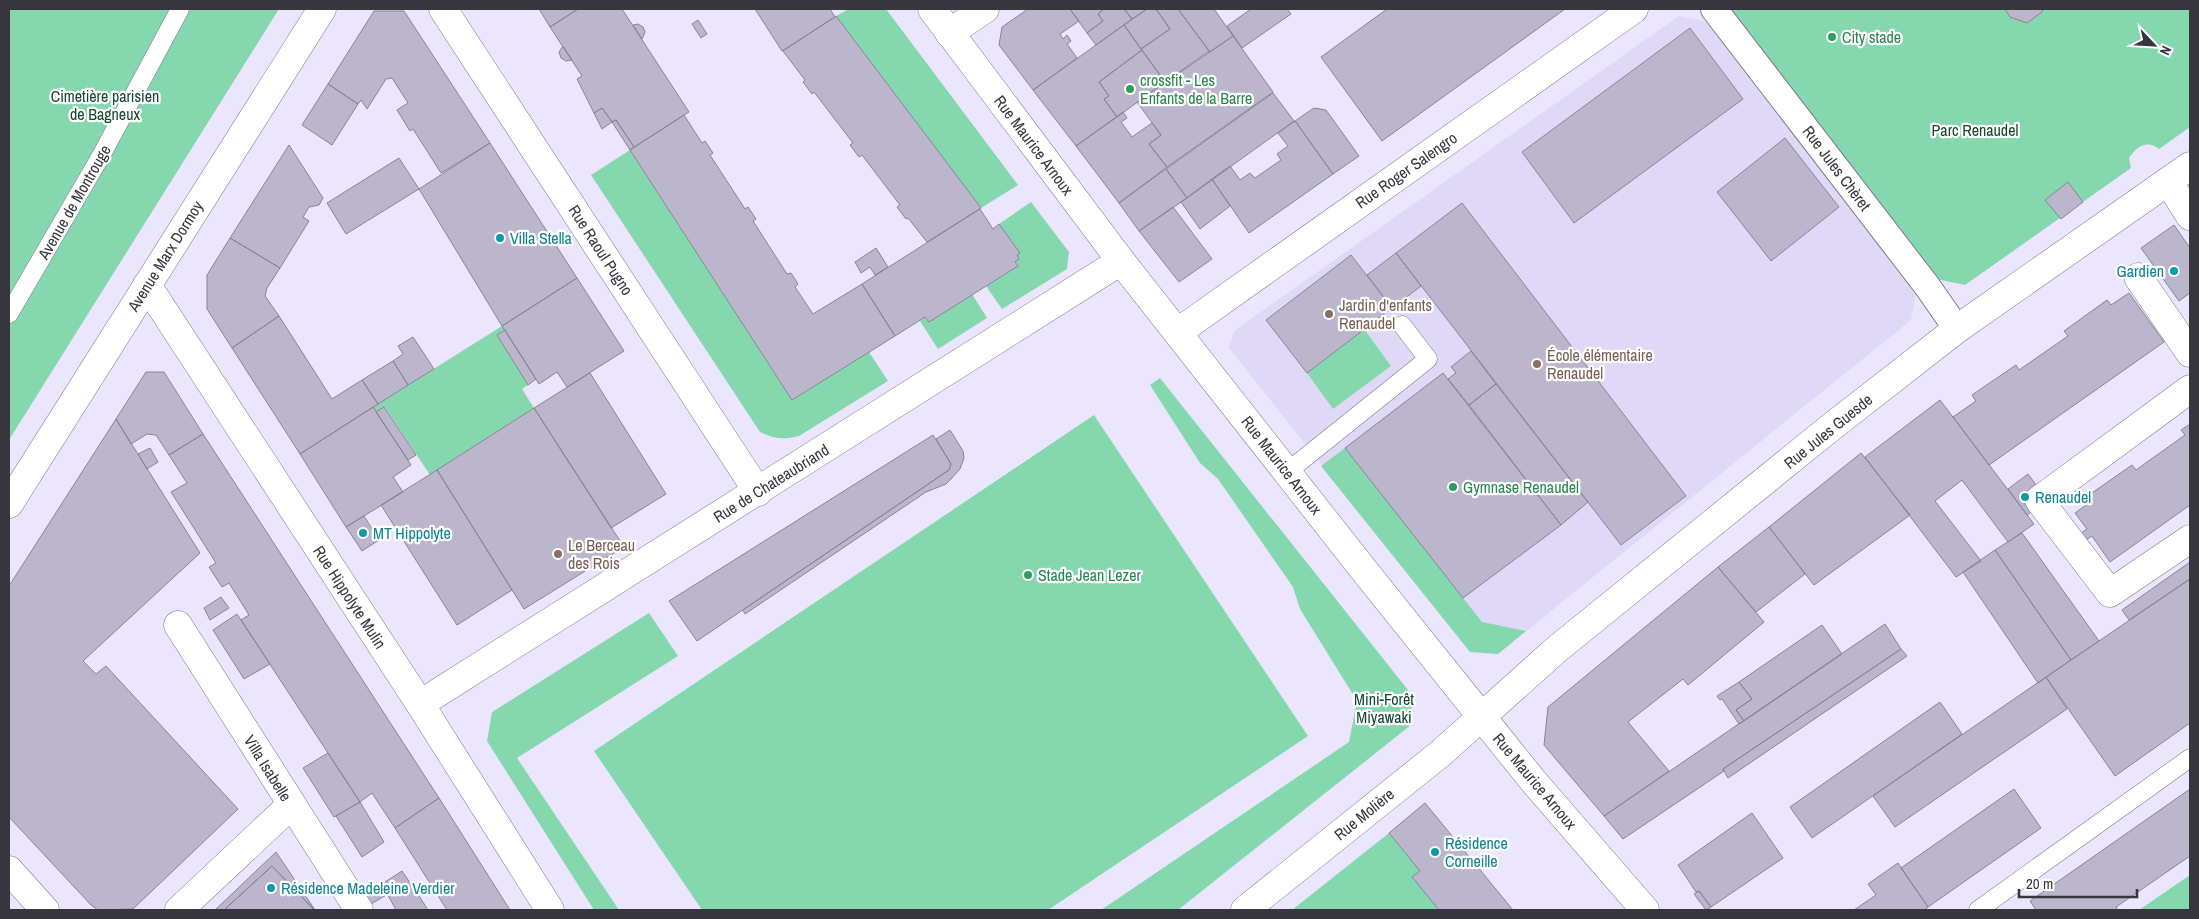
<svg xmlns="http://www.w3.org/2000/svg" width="2199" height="919" font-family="'Archivo Narrow',sans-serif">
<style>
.built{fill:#dfd9f7}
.green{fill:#85d8ae}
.building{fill:#bcb6cd;stroke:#898399}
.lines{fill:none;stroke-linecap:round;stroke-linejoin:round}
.service-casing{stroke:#7e798e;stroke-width:19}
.pedestrian-casing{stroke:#7e798e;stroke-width:28}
.minor-casing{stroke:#7e798e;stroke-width:29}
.tertiary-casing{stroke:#7e798e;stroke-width:29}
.secondary-casing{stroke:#7e798e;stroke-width:29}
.service{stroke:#fff;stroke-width:18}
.pedestrian{stroke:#fff;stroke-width:26}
.minor{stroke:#fff;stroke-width:28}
.tertiary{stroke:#fff;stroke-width:28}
.secondary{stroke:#fff;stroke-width:28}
.leisure-dot{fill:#2e9e5b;stroke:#fff;stroke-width:2}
.culture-dot{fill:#0f9aa8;stroke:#fff;stroke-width:2}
.education-dot{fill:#8d6e63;stroke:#fff;stroke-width:2}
.labels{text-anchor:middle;stroke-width:4.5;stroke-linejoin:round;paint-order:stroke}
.leisure-label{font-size:16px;fill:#27864d;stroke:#fff;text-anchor:start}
.park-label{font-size:16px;fill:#15442f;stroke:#fff}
.street-label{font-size:16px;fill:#37353e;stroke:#fff}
.culture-label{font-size:16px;fill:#0d838f;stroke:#fff;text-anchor:start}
.education-label{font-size:16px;fill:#785e54;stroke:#fff;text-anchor:start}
</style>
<rect width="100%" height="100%" fill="#ebe6fe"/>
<path class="built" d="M1679 16 1708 22 1803 146 1916 294 1911 320 1498 654 1470 652 1229 348 1234 331Z"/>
<path class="green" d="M9 9H279L9 440Z
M849 9H886L1018 185 981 208 836 16Z
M1730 9H2190V127L2159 149C2147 139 2136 147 2129 158L2131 168 1965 285 1936 279Z
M630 150 792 400 869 352 888 381 799 436C783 440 774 439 760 432L591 175Z
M1031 202 1069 252 1067 269 1002 309 986 286 1018 266 1015 262 1019 259 1017 255 1020 253 999 224Z
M972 294 987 318 938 349 920 321 925 317 929 322Z
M502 326 505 330 497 335 528 385 522 389 534 408 430 475 385 407 376 412 373 407Z
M1364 329 1391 366 1333 409 1307 373Z
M1160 378 1412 695 1411 725 1178 910H1101L1349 742 1357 701 1300 609 1293 587 1218 479 1200 463 1150 385Z
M1094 415 1308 736 1048 910H702L594 751Z
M1345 448 1482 622 1526 631 1498 654 1470 652 1321 466Z
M649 613 678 656 517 758 619 910H594L487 741 492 712Z
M1389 833 1420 871 1412 877 1439 910H1292Z
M2190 875V910H2139Z"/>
<path class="building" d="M539 9H578L550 27Z
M578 9H622L689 112 634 147 616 120 612 122 602 108 594 113 577 79 582 76 550 27Z
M755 9H830L835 17 782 51Z
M1028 9H1070L1079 21 1060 34 1063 39 1067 35 1071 41 1067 44 1077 58 1033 90 999 45 1002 27Z
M1070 9H1104L1098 14 1103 21 1087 33Z
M1104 9H1124L1132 19 1096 45 1087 33 1103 21 1098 14Z
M1124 9H1147L1132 19Z
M1147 9H1156L1170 29 1141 49 1124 25Z
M1156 9H1178L1209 51 1165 82 1141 49 1170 29Z
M1178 9H1214L1233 36 1210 52Z
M1251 9H1287L1291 14 1242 48 1227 26Z
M1387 9H1565L1382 141 1321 57Z
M2005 9H2043L2042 12 2027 23 2010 17Z
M374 11H404L490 143 441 173 413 129 410 131 397 110 408 103 392 78 386 79 367 109 361 100 358 104 328 84Z
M836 16 981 208 927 242 908 218 906 219 897 207 900 205 862 155 859 157 850 145 853 143 814 92 812 94 803 82 805 80 783 51Z
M698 20 707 34 701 38 692 24Z
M638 24 643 27 645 32 642 39 633 25Z
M1124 25 1142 50 1099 82 1109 96 1104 99 1117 117 1076 146 1033 90Z
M1690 28 1743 99 1574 223 1522 152Z
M1233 36 1273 92 1167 167 1149 144 1161 135 1137 102Z
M563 46 572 60 566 61 561 58 559 52Z
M1142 50 1165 82 1117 117 1104 99 1109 96 1099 82Z
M328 84 358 104 332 145 302 125Z
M1273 93 1294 121 1187 198 1166 169Z
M602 108 612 122 602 129 594 113Z
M1314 108 1326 110 1359 156 1333 174 1295 121Z
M1123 112 1127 118 1121 122 1132 137 1152 123 1161 135 1149 144 1167 167 1119 203 1076 146Z
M684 115 702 143 705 141 713 153 710 155 745 209 748 207 756 219 753 221 787 274 791 273 798 284 795 287 813 314 862 284 895 336 792 400 630 150Z
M616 120 634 147 630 150 612 122Z
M1295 121 1333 174 1249 233 1212 179 1230 166 1240 180 1250 173 1255 178 1281 160 1277 154 1288 146 1278 133Z
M1785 138 1839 207 1771 261 1717 192Z
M490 143 577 278 502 326 419 189Z
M289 145 323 198 319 205 309 207 303 217 309 221 280 268 230 238Z
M399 158 419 189 346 234 327 203Z
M1166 169 1187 198 1139 231 1119 203Z
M1212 179 1230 206 1200 229 1181 202Z
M2068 182 2083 202 2061 219 2045 200Z
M1462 203 1686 496 1621 545 1396 253Z
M1173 207 1212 259 1179 282 1139 231Z
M980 209 993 229 999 224 1020 253 1017 255 1019 259 1015 262 1018 266 929 322 925 317 895 336 862 284Z
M2174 225 2190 248V293L2179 301 2141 248Z
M230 238 280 268 267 288 265 296 279 316 232 348 207 309V275Z
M876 248 888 267 875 275 870 267 861 273 855 262Z
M1396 253 1421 286 1392 308 1367 275Z
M1351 255 1392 308 1307 373 1266 320Z
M577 278 624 351 567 387 557 372 539 384 502 326Z
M2129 293 2164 342 1989 465 1953 417 1976 401 1972 395 2016 365 2019 370 2068 336 2064 331 2107 300 2111 305Z
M279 316 332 399 362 380 378 404 300 454 232 348Z
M505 330 536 379 528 385 497 335Z
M413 337 434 369 408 385 393 361 403 354 398 346Z
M1471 351 1496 384 1469 405 1448 379 1456 373 1451 367Z
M393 361 408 385 378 404 362 380Z
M146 372H164L203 434 169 455 156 435 147 434 131 444 116 419Z
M590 373 666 494 611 528 534 408Z
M1443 373 1561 525 1463 598 1345 448Z
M1496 384 1588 502 1561 525 1469 405Z
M1940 400 2034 524 2008 542 1962 480 1935 501 1981 561 1956 577 1865 457Z
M373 407 411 465 393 477 403 492 346 527 300 454Z
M384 407 416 455 408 460 376 412Z
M534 408 624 547 524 609 437 470Z
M116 419 200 553 83 661 96 674 106 666 238 809 133 909 98 910 91 905 9 817V586Z
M2190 424V505L2110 562 2092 536 2086 540 2081 533 2087 529 2075 513 2093 500 2089 495 2132 465 2136 470 2185 435 2181 430Z
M950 430 963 451 964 458 960 469 951 479 946 484 926 492 745 614 743 610 949 470 951 464 936 439Z
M203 434 439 798 395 828 372 793 360 802 241 620 249 615 229 583 222 587 209 567 216 563 171 492 187 483 169 455Z
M933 435 951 464 949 470 697 641 669 601Z
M150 448 158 462 147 469 138 454Z
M1861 453 1910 515 1814 585 1769 527Z
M437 470 512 590 457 625 381 505Z
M2028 474 2042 493 2036 508 2027 515 2008 489Z
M364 516 379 540 362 551 346 527Z
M1769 527 1805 574 1756 612 1718 567Z
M2022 533 2099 641 2071 660 1995 550Z
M1995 550 2071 660 2038 683 1963 572Z
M2190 562V579L2129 620 2122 610Z
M1718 567 1764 622 1688 685 1683 679 1628 722 1669 771 1604 816 1544 745 1548 707Z
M2190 579V723L2115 776 2046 677Z
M221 597 229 608 210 620 204 608Z
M237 614 270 664 244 679 213 630Z
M1885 624 1901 649 1723 769 1724 771 1623 839 1604 816Z
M1822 625 1842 654 1744 721 1736 710 1752 699 1739 682Z
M1901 649 1907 656 1728 778 1723 769Z
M2046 677 2067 709 1895 827 1873 796Z
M1739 682 1752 699 1736 710 1744 721 1739 724 1722 699 1720 700 1717 696Z
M1940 702 1962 734 1812 838 1790 807Z
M328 753 360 802 334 817 303 768Z
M2014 789 2041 828 1928 907 1901 868Z
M2190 789V856L2116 907 2118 910H2036L2030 901Z
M439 798 510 910H447L395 828Z
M360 802 384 842 362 857 336 816Z
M1425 803 1513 910H1439L1412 877 1420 871 1389 833Z
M1752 813 1783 858 1711 907 1699 891 1696 892 1678 865Z
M276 852 315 910 272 866 224 910H215Z
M1898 863 1928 907 1924 910H1854L1876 895 1868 884Z
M272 866 314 910H224Z
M402 871 419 896 428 910H396L382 884Z
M382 884 388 894 366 907 360 898Z
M1699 891 1711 907 1706 910 1694 894Z"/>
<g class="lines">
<g class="service-casing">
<path id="service" d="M9 314 102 154 180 9
M1287 472 1428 359 1402 325
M1978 910 2190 758"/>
</g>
<g class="pedestrian-casing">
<path id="pedestrian" d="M1714 9 1927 286 1957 329"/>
</g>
<g class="minor-casing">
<path id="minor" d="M443 9 758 492
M949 33 985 9
M2168 181 2190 216
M2138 277 2190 353
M147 285 420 704 550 910
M1178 332 1634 9
M2190 389 2039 500 2110 593 2190 539
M178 625 359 910
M420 704 1121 261
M9 870 45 910
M179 910 291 805
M1245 910 1441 753 1557 649 1830 428 1957 329 2190 166"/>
</g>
<g class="tertiary-casing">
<path id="tertiary" d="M932 9 1121 261 1363 569 1534 782 1645 910"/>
</g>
<g class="secondary-casing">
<path id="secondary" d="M9 504 322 9"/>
</g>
<use href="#service" class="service"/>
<use href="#pedestrian" class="pedestrian"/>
<use href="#minor" class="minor"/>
<use href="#tertiary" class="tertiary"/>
<use href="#secondary" class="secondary"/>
</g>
<g class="leisure-dot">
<circle cx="1832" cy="37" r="5"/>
<circle cx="1130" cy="89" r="5"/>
<circle cx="1453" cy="487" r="5"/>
<circle cx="1028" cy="575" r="5"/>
</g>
<g class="culture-dot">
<circle cx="500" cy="238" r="5"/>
<circle cx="2174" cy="271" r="5"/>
<circle cx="2025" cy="497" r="5"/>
<circle cx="363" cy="533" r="5"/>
<circle cx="1435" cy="852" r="5"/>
<circle cx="271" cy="888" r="5"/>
</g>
<g class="education-dot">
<circle cx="1329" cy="314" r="5"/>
<circle cx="1537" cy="364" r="5"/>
<circle cx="558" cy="554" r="5"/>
</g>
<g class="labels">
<g class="leisure-label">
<text x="1842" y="43">City stade</text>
<text x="1140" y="86">crossfit - Les<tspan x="1140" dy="18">Enfants de la Barre</tspan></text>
<text x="1463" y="493">Gymnase Renaudel</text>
<text x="1038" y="581">Stade Jean Lezer</text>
</g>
<g class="park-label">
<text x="105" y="102">Cimetière parisien<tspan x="105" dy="18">de Bagneux</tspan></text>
<text x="1975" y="136">Parc Renaudel</text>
<text x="1384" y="705">Mini-Forêt<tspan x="1384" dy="18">Miyawaki</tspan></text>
</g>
<g class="street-label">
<text transform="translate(1034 145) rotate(53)" y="6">Rue Maurice Arnoux</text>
<text transform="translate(1837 168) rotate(53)" y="6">Rue Jules Chèret</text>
<text transform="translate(1406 170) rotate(-35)" y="6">Rue Roger Salengro</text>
<text transform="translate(74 202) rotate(-60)" y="6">Avenue de Montrouge</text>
<text transform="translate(601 250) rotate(57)" y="6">Rue Raoul Pugno</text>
<text transform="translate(165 256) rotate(-58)" y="6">Avenue Marx Dormoy</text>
<text transform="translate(1828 431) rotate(-39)" y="6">Rue Jules Guesde</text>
<text transform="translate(1282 465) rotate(52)" y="6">Rue Maurice Arnoux</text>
<text transform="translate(771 483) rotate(-32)" y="6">Rue de Chateaubriand</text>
<text transform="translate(350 597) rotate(57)" y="6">Rue Hippolyte Mulin</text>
<text transform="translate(268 768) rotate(58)" y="6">Villa Isabelle</text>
<text transform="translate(1535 781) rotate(50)" y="6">Rue Maurice Arnoux</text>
<text transform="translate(1364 814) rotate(-39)" y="6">Rue Molière</text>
</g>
<g class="culture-label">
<text x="510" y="244">Villa Stella</text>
<text x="2164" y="277" text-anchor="end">Gardien</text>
<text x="2035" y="503">Renaudel</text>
<text x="373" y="539">MT Hippolyte</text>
<text x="1445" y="849">Résidence<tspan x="1445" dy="18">Corneille</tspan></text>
<text x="281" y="894">Résidence Madeleine Verdier</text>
</g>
<g class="education-label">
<text x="1339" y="311">Jardin d'enfants<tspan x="1339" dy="18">Renaudel</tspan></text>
<text x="1547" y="361">École élémentaire<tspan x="1547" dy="18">Renaudel</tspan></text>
<text x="568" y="551">Le Berceau<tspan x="568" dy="18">des Rois</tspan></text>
</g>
</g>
<rect width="2199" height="919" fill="none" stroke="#37353e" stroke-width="20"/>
<g transform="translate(2154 45) rotate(115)" stroke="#ffffff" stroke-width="4" paint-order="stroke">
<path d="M0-4L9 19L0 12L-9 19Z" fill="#37353e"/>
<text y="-8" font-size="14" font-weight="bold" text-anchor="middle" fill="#37353e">N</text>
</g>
<path d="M2019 889v8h118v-8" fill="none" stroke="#37353e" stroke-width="2.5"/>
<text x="2026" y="889" font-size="15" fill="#37353e" stroke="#ffffff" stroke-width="4" paint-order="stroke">20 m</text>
</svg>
